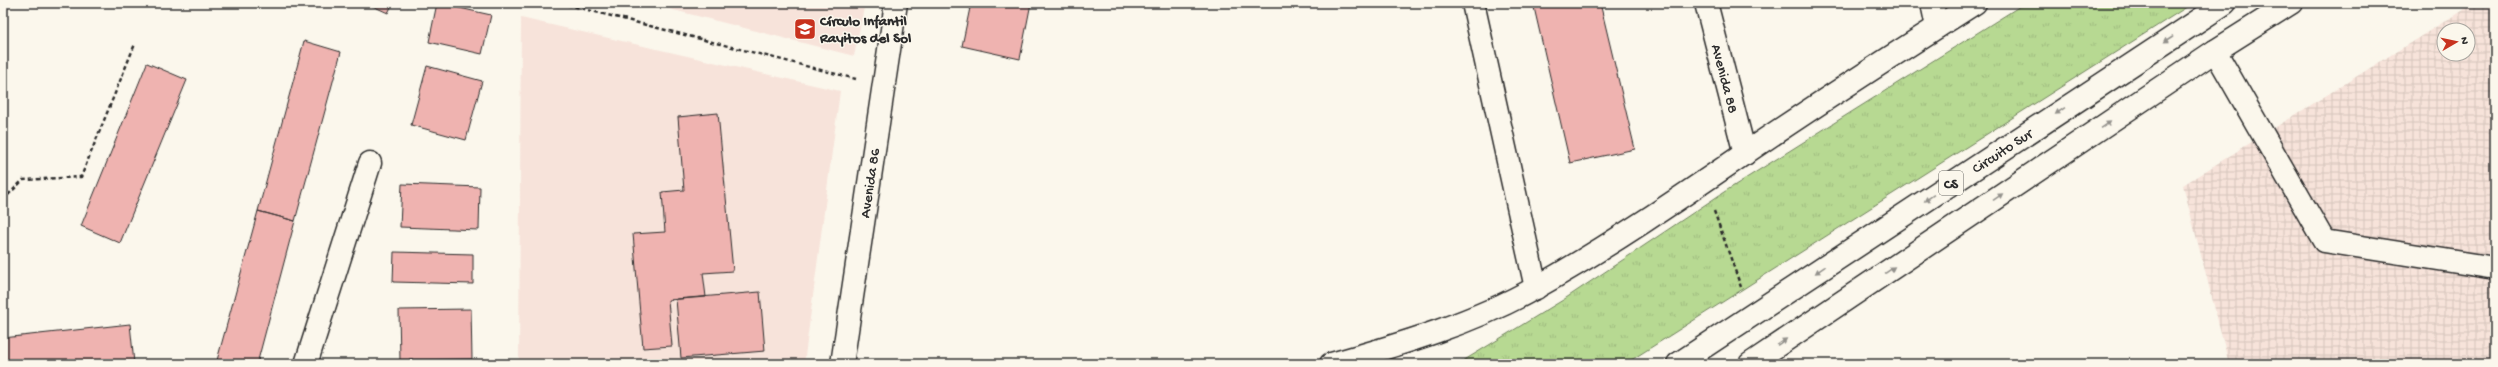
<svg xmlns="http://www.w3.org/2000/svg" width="2498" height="367" font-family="'Gochi Hand',sans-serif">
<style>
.built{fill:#f7e3da}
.industrial{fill:url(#industrial-grid);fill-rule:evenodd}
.grass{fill:url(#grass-tufts);stroke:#71825e}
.building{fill:#efb3b0;stroke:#2b2b2b}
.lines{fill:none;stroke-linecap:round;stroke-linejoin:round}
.minor-casing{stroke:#2b2b2b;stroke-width:25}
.highway-casing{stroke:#2b2b2b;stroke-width:25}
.path{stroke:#2b2b2b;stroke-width:2.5;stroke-dasharray:4 3;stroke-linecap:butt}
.minor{stroke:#fbf7ec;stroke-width:22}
.highway{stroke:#fbf7ec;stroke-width:22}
.oneway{fill:#93918c}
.labels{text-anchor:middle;stroke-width:3;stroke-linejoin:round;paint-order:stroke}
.shield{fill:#fbf7ec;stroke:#696865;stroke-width:1}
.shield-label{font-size:14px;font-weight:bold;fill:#2b2b2b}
.poi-label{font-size:15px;font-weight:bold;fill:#2b2b2b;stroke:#fbf7ec;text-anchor:start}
.street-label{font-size:15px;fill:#2b2b2b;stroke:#fbf7ec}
</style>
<defs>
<pattern id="industrial-grid" width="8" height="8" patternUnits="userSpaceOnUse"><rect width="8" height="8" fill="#f7e3da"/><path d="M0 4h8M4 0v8" fill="none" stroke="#d4c3bb"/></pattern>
<pattern id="grass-tufts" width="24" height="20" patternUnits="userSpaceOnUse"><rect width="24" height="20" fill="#b7d992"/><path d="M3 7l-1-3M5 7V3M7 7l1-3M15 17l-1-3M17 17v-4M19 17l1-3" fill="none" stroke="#9eba7e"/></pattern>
</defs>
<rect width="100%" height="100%" fill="#fbf7ec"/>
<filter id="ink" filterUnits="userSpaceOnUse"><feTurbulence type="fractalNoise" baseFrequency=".025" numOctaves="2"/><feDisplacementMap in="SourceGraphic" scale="8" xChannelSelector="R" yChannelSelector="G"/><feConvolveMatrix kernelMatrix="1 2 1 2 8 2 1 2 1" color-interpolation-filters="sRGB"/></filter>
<g filter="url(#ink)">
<path class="built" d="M646 3H865L854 56Z
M521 18 840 91 804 364H519Z"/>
<path class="industrial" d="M2474 3H2495V364H2229L2183 185ZM2444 30H2468V54H2444Z"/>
<path class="grass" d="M2025 3H2193L1625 364H1458L1563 300 1724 192Z"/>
<path class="building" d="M366 3H393L388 13Z
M437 3 491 15 482 54 429 42Z
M971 3H1031L1020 59 962 46Z
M1533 3H1600L1635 149 1570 163Z
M304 41 341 52 295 221 258 211Z
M147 63 187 80 120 243 81 226Z
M427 66 482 81 466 140 411 125Z
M718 113 733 271 703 273 706 297 668 300 672 346 643 348 633 234 665 232 662 192 684 190 678 117Z
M402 184 480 187 479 230 400 227Z
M258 211 295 221 257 364H216Z
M394 252 473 254V284L393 282Z
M760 292 765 351 681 358 676 299Z
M471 309 472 359 400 360 399 310Z
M130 324 134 363 3 364V338Z"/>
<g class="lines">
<g class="minor-casing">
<g id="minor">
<path d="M1473 3 1536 288"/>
<path id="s1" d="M1706 3 1745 154"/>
<path d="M1932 3 1937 27"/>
<path d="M2215 51 2324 241 2495 268"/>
<path d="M306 364 370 163"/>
<path id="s2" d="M842 364 896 3"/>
<path d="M1331 364C1399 345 1476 322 1537 287 1608 247 1677 200 1744 154 1820 102 1898 52 1975 3"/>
</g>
</g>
<g class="highway-casing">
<g id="highway">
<path id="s3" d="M1678 364 2225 3"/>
<path d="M1750 364 2215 51 2291 3"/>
</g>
</g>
<path class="path" d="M561 3 856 79
M3 200 23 180 81 177 135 44
M1714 211 1741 287"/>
<use href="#minor" class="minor"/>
<use href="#highway" class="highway"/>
</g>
<defs><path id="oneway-solid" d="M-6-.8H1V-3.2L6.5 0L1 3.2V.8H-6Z"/></defs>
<g class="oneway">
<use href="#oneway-solid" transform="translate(2169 39) rotate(147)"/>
<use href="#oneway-solid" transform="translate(2060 111) rotate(146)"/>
<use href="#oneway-solid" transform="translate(2106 125) rotate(-34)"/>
<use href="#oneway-solid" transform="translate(1998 197) rotate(-34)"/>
<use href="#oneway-solid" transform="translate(1929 198) rotate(146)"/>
<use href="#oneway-solid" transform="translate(1820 270) rotate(146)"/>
<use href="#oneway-solid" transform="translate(1890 270) rotate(-34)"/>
<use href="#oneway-solid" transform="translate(1782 342) rotate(-34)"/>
</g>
</g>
<defs>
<g id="school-square" transform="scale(1.15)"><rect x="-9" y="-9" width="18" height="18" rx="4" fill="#c8321e" stroke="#fbf7ec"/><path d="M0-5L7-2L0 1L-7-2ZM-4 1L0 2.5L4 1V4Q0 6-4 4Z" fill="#fff"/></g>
</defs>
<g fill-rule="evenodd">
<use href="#school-square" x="805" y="29"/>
</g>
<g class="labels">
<rect class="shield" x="1939" y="171" width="24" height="24" rx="3"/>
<g class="shield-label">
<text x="1951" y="188">CS</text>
</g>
<g class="poi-label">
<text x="820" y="25">Círculo Infantil<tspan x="820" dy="17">Rayitos del Sol</tspan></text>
</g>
<g class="street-label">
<text dy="5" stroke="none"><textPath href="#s1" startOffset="78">Avenida 88</textPath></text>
<text dy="5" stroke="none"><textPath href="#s3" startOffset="388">Circuito Sur</textPath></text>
<text dy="5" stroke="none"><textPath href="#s2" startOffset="183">Avenida 86</textPath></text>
</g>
</g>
<rect width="2498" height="367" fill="none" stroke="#fbf7ec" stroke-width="16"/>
<rect x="8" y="8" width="2482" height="351" fill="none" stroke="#2b2b2b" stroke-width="1.5" filter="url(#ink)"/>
<g transform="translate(2456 42) rotate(81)"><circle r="19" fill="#fbf7ec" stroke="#a8a59f"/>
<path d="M0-3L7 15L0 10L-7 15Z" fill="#c8321e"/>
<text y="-6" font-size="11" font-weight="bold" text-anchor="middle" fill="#2b2b2b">N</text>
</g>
</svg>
